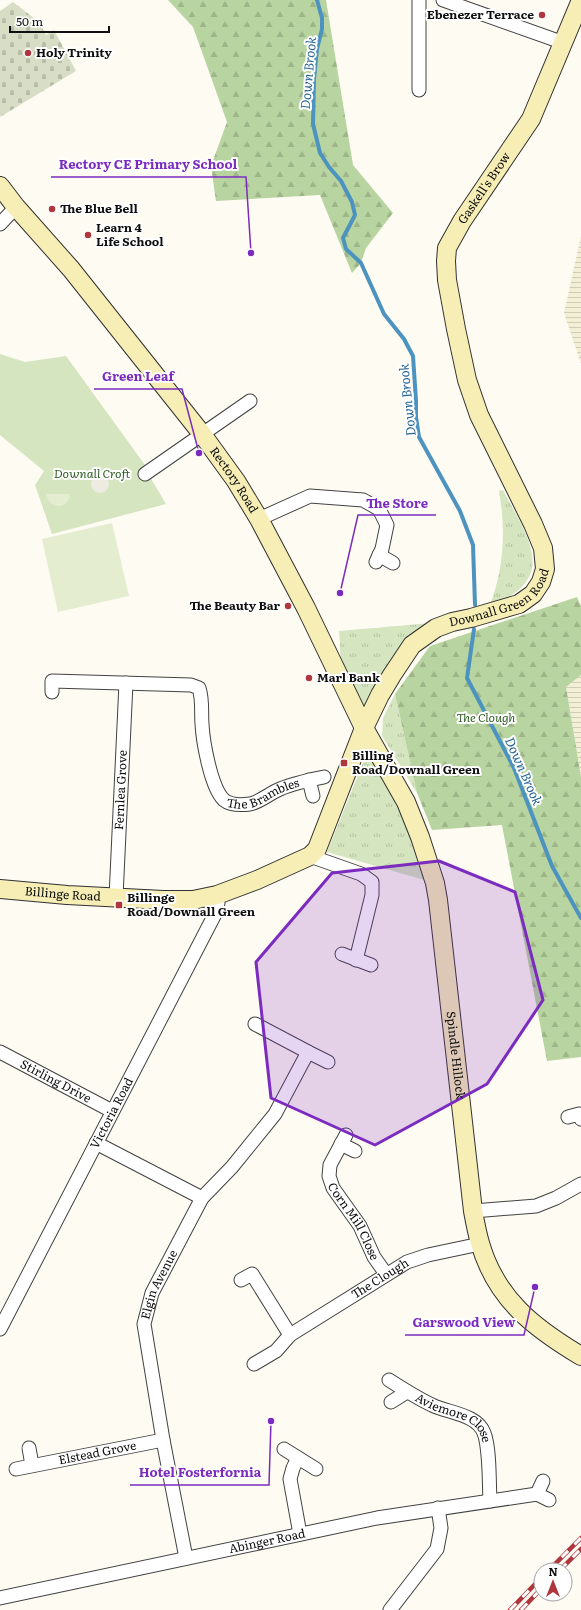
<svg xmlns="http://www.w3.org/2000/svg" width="581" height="1610" font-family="Literata,serif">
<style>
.farmland{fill:url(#farmland-rules)}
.grass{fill:url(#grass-tufts)}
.forest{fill:url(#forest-firs)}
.cemetery{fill:url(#cemetery-stones)}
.park{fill:#d4e5bf}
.pitch{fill:#e4edd0}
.plaza{fill:#eeebe1}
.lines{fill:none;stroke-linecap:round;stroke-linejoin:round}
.stream{stroke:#4c93bf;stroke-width:4}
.street-casing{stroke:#424242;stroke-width:15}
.secondary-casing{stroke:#313131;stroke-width:20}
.street{stroke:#fff;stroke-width:13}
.secondary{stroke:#f6eeb5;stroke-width:18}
.rail-casing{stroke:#b0363e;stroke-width:4.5}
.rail{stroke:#fff;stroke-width:3;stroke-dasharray:9;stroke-linecap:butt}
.marked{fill:#7b2cbf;fill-opacity:0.2;stroke:#7b2cbf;stroke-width:3;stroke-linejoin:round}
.poi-dot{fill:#b0363e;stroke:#fff;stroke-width:1.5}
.labels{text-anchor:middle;stroke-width:4;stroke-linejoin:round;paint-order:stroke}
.poi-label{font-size:12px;font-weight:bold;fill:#0f0f0f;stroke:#fff;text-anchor:start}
.street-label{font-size:12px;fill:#0f0f0f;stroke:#fff}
.park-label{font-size:12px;font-style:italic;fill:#336026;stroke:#fff}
.water-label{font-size:13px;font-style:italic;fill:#266594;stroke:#fff}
.leader{fill:none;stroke:#7b2cbf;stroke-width:1.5}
.callout-dot{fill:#7b2cbf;stroke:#fff;stroke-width:1.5}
.callout-label{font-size:13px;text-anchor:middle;font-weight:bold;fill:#7b2cbf;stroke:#fff;stroke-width:4;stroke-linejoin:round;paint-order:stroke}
</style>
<defs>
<pattern id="farmland-rules" width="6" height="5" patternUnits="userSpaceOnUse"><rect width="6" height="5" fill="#f2efd5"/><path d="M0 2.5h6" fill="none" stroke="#ceccb6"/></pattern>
<pattern id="grass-tufts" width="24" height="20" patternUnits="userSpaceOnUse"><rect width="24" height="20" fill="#d4e5bf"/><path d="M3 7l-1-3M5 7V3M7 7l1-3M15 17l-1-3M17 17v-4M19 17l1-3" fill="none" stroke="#b5c3a3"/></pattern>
<pattern id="forest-firs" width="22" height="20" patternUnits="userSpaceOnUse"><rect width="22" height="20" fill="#b8d4a0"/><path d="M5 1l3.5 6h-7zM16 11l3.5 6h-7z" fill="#9db589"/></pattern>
<pattern id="cemetery-stones" width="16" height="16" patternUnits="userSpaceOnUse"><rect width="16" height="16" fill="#d7dec5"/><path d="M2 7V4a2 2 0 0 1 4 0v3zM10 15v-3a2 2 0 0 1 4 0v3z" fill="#b7bda8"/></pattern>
</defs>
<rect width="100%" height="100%" fill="#fefbf3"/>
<path class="farmland" d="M581 236V364L564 313Z
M581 675V777L566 687Z"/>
<path class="grass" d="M503 490C527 536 561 580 490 605 504 568 506 530 499 491Z
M432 623 364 710 341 663 339 631Z
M395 694 417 793 382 736 383 718Z
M374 756 394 790 428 881 327 852 364 760Z"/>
<path class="forest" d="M168 0H326L353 165 393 213 366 248 361 263 352 273 320 195 216 201 211 166 227 122 193 27Z
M577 597 581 606V675L566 687 581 777V1057L547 1061 502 825 432 830 417 793 395 694 430 646Z"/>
<path class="cemetery" d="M13 2 39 22 46 35 54 30 76 71 0 117V11Z"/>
<path class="park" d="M0 354 25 362 66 356 145 465 142 468 150 477 166 504 52 534 35 485 44 471 0 435Z"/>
<path class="pitch" d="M46 494H70C69 510 49 510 46 494Z
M112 523 129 596 58 612 42 539Z"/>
<path class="plaza" d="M91 484a9 9 0 1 1 18 0a9 9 0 1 1-18 0Z"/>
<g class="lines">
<path class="stream" d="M317 0 322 18V29L317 49 314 79 313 124 320 153 329 167 341 181 352 202 355 215 343 238 346 249 361 263 384 314 404 339 413 356 416 401V417L419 437 460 511 473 545 475 605
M474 629 467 678 514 768 552 866 581 918"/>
<g class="street-casing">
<g id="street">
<path d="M419 0V90"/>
<path d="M443 0 564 43"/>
<path d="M0 224 16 207"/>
<path d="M145 474 250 401"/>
<path d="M259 519 310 496 363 500 379 509 387 525 382 549 376 562"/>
<path d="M379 555 393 563"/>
<path id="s1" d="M52 692V681L191 685 199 688C203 700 201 712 202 724 203 742 211 788 224 800 230 805 242 805 250 804 260 802 270 793 280 789 294 783 309 780 324 777"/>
<path d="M309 780 313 796"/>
<path d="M310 856 361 874 372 882V895L356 960"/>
<path id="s2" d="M116 897 126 683"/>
<path d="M342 954 371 965"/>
<path id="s3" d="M0 1052 112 1111"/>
<path d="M308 1052 328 1062"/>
<path d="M568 1117 579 1114 581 1119"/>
<path id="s4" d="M346 1135 330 1165 329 1176 333 1188 360 1226 374 1257 386 1274"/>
<path d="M96 1143 202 1198"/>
<path d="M341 1144 355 1151"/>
<path d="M473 1211 536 1206 556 1198 581 1184"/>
<path d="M241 1280 252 1274 290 1335"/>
<path id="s5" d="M0 1329 215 914 218 903 217 895"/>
<path id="s6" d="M254 1364 276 1351 290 1335 407 1262 428 1255 480 1244"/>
<path id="s7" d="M389 1380C403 1389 417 1398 432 1405 448 1413 477 1414 484 1433 490 1448 489 1483 490 1501"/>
<path d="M391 1402 407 1392"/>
<path d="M29 1448 32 1465"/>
<path d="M284 1449 316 1469"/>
<path d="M298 1458 293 1468 290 1479 300 1534"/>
<path id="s8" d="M16 1469 163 1440"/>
<path d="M543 1481 537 1494 549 1500"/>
<path id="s9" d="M186 1558 163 1440 144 1324 152 1293 202 1198 232 1167 275 1114 308 1052 255 1024"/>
<path id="s10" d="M0 1598 377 1518 537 1494"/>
<path d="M390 1610 437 1549 441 1528 438 1508"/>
</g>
</g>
<g class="secondary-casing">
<g id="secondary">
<path id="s11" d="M0 186 16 207 71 269 202 434 236 481 259 519 306 608 364 728 406 802 420 837 435 883 438 900 473 1211C475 1222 477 1233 480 1243 496 1299 534 1328 581 1356"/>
<path id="s12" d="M0 889 67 895 163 900H193L217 895 257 880 310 856 317 849 364 728 380 695 392 675 412 645 436 628 452 622 471 618 519 604 533 594 541 582 545 569 543 548 533 524 479 415 467 380 456 329 447 280 446 261 447 248 462 221 531 119 581 0"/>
</g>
</g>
<use href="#street" class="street"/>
<use href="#secondary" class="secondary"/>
<g class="rail-casing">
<path id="rail" d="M549 1570 581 1538
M560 1570 581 1549
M510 1610 541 1578
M521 1610 541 1589"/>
</g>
<use href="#rail" class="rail"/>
</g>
<path class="marked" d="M439 861 515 892 543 1000 487 1084 375 1145 271 1098 256 962 332 873Z"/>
<g class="poi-dot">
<circle cx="542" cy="15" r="4"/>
<circle cx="28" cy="53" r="4"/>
<circle cx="52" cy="209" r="4"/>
<circle cx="88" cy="235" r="4"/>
<circle cx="288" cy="606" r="4"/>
<circle cx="309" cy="678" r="4"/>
<rect x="340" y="759" width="8" height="8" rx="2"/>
<rect x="115" y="901" width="8" height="8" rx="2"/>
</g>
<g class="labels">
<g class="poi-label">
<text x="534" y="19" text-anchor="end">Ebenezer Terrace</text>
<text x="36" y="57">Holy Trinity</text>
<text x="60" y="213">The Blue Bell</text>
<text x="96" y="232">Learn 4<tspan x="96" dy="14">Life School</tspan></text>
<text x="280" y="610" text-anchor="end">The Beauty Bar</text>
<text x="317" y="682">Marl Bank</text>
<text x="352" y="760">Billing<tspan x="352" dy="14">Road/Downall Green</tspan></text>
<text x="127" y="902">Billinge<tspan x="127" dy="14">Road/Downall Green</tspan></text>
</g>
<g class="street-label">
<text dy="4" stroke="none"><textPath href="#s12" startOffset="1126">Gaskell's Brow</textPath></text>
<text dy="4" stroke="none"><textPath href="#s11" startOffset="376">Rectory Road</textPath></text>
<text dy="4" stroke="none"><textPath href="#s12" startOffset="657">Downall Green Road</textPath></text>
<text dy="4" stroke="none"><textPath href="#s2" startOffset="107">Fernlea Grove</textPath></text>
<text dy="4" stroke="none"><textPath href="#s1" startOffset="317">The Brambles</textPath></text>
<text dy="4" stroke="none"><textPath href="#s12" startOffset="63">Billinge Road</textPath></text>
<text dy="4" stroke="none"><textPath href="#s11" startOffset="1001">Spindle Hillock</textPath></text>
<text dy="4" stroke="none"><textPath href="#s3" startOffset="63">Stirling Drive</textPath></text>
<text dy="4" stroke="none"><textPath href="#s5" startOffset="243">Victoria Road</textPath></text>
<text dy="4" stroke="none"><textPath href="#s4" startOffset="97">Corn Mill Close</textPath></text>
<text dy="4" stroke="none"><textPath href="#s6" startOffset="153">The Clough</textPath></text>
<text dy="4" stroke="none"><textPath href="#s9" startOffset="280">Elgin Avenue</textPath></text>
<text dy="4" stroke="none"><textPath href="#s7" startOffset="76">Aviemore Close</textPath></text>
<text dy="4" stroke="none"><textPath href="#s8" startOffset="83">Elstead Grove</textPath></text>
<text dy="4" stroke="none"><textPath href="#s10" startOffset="273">Abinger Road</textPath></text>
</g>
<g class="park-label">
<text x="92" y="478">Downall Croft</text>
<text x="486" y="722">The Clough</text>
</g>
<g class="water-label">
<text transform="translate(308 73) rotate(-85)" y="5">Down Brook</text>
<text transform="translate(407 400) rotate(-96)" y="5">Down Brook</text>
<text transform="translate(524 771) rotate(66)" y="5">Down Brook</text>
</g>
</g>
<path class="leader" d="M251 253L246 177H51M199 453L182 389H94M340 593L358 515H436M535 1287L524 1335H405M271 1421L269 1485H130"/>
<g class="callout-dot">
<circle cx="251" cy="253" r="4"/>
<circle cx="199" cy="453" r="4"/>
<circle cx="340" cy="593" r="4"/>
<circle cx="535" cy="1287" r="4"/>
<circle cx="271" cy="1421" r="4"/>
</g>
<g class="callout-label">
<text x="148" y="169">Rectory CE Primary School</text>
<text x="138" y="381">Green Leaf</text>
<text x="397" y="508">The Store</text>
<text x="464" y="1327">Garswood View</text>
<text x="200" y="1477">Hotel Fosterfornia</text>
</g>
<g transform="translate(553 1582)"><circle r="19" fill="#ffffff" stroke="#9f9f9f"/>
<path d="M0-3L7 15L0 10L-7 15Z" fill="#b0363e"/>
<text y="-6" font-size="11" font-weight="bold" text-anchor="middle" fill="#0f0f0f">N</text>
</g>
<path d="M10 26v6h99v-6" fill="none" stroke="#0f0f0f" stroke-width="2"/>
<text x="16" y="26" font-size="12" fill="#0f0f0f" stroke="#ffffff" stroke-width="3" paint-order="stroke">50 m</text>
</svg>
